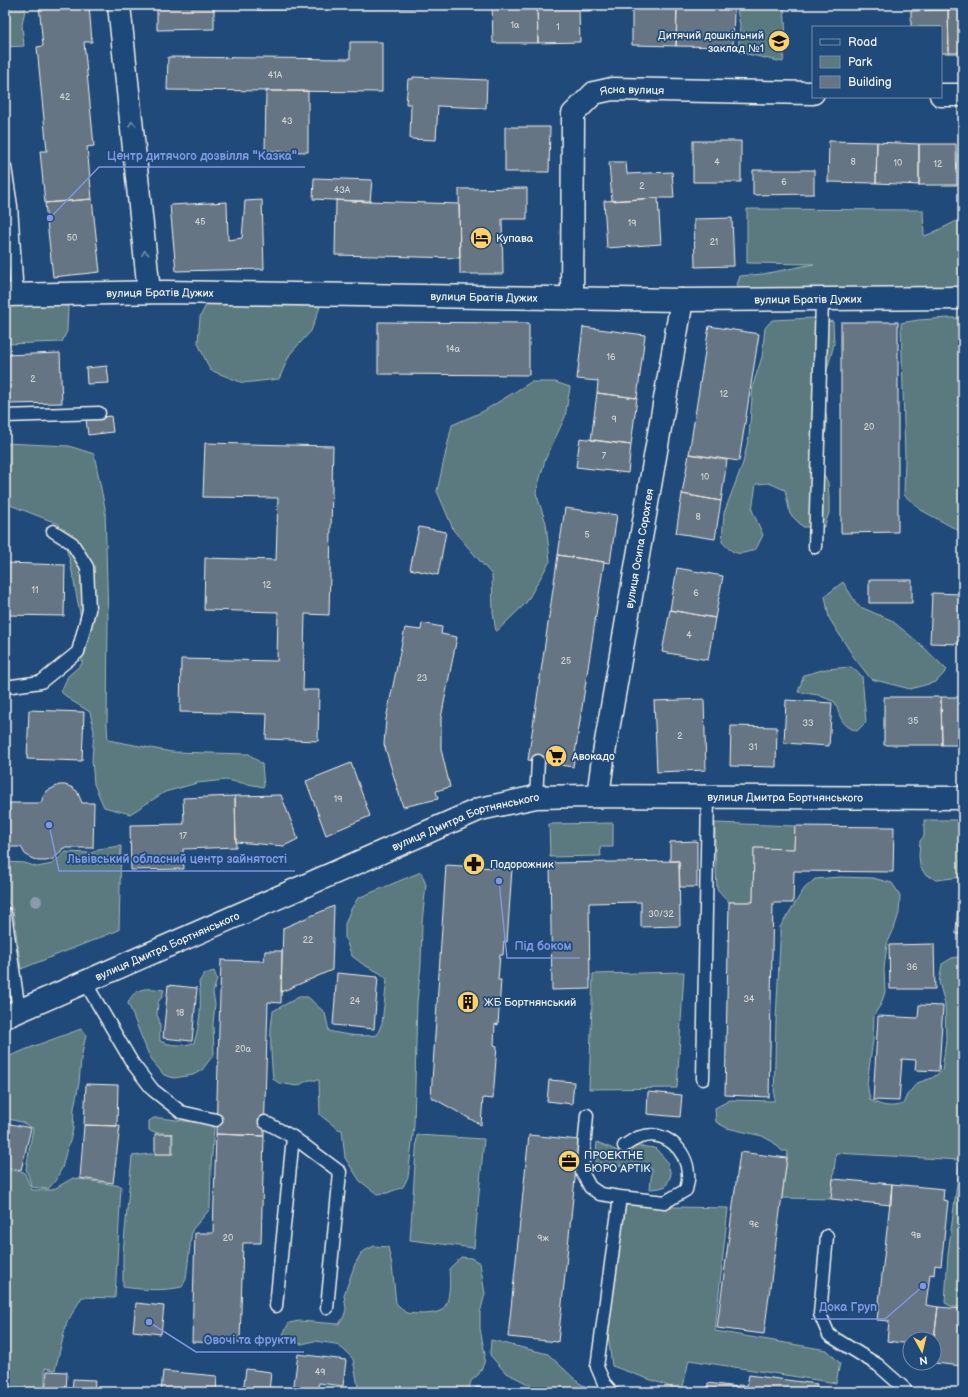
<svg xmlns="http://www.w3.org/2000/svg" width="968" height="1397" font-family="'Balsamiq Sans',sans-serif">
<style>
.green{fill:#5a7a7f;stroke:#a7b6b4}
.building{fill:#657584;stroke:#f4f1e8}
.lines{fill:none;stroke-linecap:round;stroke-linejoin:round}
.lane-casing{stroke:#f4f1e8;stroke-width:15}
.street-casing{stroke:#f4f1e8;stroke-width:25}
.lane{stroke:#1f4a7a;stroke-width:12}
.street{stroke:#1f4a7a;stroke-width:22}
.tree{fill:#889cae}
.oneway{stroke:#748da6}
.labels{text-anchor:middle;stroke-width:3.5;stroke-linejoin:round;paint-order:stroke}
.number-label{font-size:9px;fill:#d0d2cf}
.poi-label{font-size:11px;fill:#f4f1e8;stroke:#1f4a7a;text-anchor:start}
.street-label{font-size:11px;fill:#f4f1e8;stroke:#1f4a7a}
.leader{fill:none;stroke:#7e97df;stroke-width:1.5}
.callout-dot{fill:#7e97df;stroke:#1f4a7a;stroke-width:1.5}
.callout-label{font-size:12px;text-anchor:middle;font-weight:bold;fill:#7e97df;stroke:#1f4a7a;stroke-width:3.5;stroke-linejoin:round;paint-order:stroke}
</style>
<rect width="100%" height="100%" fill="#1f4a7a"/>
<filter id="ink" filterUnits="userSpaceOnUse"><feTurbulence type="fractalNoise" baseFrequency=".025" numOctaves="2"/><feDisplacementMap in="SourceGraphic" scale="8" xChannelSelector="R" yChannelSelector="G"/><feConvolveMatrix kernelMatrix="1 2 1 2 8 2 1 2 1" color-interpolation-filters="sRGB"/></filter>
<g filter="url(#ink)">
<path class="green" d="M5 5H26L22 25 24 46 5 47Z
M736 5H784L786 38 783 62 738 52 740 25Z
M747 209 923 210 924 236 930 234 963 218V293H747L736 288 740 276 763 274 814 264 747 263Z
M56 298 68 307 67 331 62 342 5 344V300Z
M208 301H297L320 307 311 331 290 354 279 379 243 383 210 370 198 343 200 317Z
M814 318 833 322 834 344 826 374 824 400 827 420 822 470 828 483 829 497V513L824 527H803L790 514 785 490 769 483 756 484 752 510 763 535 756 549C739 556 734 555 722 542L724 513 743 463 749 436 753 385 762 357 765 328 772 320Z
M949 318H963V533L921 510 904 495 905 457 901 323 918 320Z
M531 382H555L570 387 565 417 545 460 536 493 546 523 550 561 526 603 496 632 493 612 492 575 454 531 437 491 452 425 482 412Z
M5 443 69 446 94 454 105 508 108 620 107 725 108 740 172 752 249 754 262 764 264 787 226 780 197 783 165 792 130 814 104 807 94 784 92 760 94 731 90 712 72 701 61 692 68 676 82 664V624L70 561 59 524 5 503Z
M843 582 858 606 891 620 918 642 947 670 936 682 910 689 871 679 853 656 829 618 825 596Z
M851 667 862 676 866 722 857 731C841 726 840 716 835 702L818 695 798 692 804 675 826 669Z
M924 820H963V877L936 880 925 874 920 866 919 856 920 841 924 836Z
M613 823V847H600L601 856 550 857 549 824Z
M715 823 795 826 794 849 754 848 753 902H729L717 889 715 846Z
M121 846 119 930 21 969 13 910 5 897V862L25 863 37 867 52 864 66 852 92 853 98 849Z
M421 872 426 885 422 922 421 965 417 1002 414 1126 408 1177 403 1187 387 1193 377 1194 360 1181 345 1158 342 1130 338 1129 320 1115 319 1080H309L297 1086 279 1083 273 1079C271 1054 269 1036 273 1011L299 997H308L325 1013 329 1031C345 1035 361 1037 377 1035L382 1023 387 979 380 973 364 965 352 956 345 938V924L350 911 358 898Z
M840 877 873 878 892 883 900 895 899 913 894 929 887 944 884 969 885 992 881 1004 874 1015 873 1040 867 1083 870 1100C882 1106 890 1108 903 1104L907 1095 917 1083 932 1078 942 1071 946 1040 945 1004 939 982 942 964 952 958 963 956V1307H953L945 1303 948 1254 960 1160 836 1153 831 1199 782 1198 788 1151H782L773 1142 762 1136 727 1128 716 1122 715 1108 730 1100 774 1101 776 1019 780 944V927L804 889 815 879Z
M214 971 217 979 213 993 215 1004 213 1024 214 1054 202 1070 193 1075 174 1078 164 1075 154 1063 148 1053 128 1003C135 986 148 988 164 990L162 997 158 1002 157 1015C162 1023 159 1032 160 1041 171 1046 183 1046 194 1043 200 1024 202 1002 199 982L204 974Z
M684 972 677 1088 589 1089 593 974Z
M81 1029 86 1035 81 1059 79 1083 74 1108 73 1129 70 1141 66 1152 62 1168 55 1181 48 1189 32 1187 26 1169 33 1128 21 1122 5 1118V1058L37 1045Z
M154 1118H161L208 1124 214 1128 211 1167 210 1209 192 1230 186 1279 182 1287C163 1291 143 1290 123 1287V1253L132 1156 149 1154H173V1134L152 1132 149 1130V1121Z
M417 1135 484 1139 474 1248 410 1240Z
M597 1142 620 1152 639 1146 655 1148 667 1161 671 1175 666 1186 660 1188 650 1189 652 1169 595 1163Z
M5 1169 24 1172 32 1190H52L73 1178 121 1186 115 1298 82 1297 67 1322 55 1370 45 1368V1392H10L5 1389Z
M633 1202 675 1207 728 1208 715 1331 827 1350 840 1363 836 1383 689 1360 682 1391 612 1366 608 1334 621 1213 625 1206Z
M374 1246 388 1247 392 1265 396 1303 406 1313C417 1314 430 1315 440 1311 451 1306 450 1280 449 1269L461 1257 471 1258 480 1263 485 1294 480 1313V1329L485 1354 484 1363 479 1374 471 1381 468 1392H359L353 1359 344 1350 336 1344 314 1341 302 1344 289 1342 283 1334 289 1323 299 1321 339 1324 344 1316 346 1309 344 1295 355 1264 362 1252Z
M491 1340 548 1354 579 1383 596 1392H543L505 1372 490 1355Z"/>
<path class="building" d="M39 5H89L92 42H84L94 146 87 147 92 199 45 203 40 151H47L37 47 43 46Z
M157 5H214V29L157 30Z
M257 5H492V7L257 10Z
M492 5H537L538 43H493Z
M537 5H592V11H579L580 42 538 43Z
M879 5H907V6L879 7Z
M632 6 677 7 676 46 632 45Z
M677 7 734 9 733 47 676 46Z
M948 10 949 53H941V27H911V11Z
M948 10H963V53H949Z
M350 42H382V92L167 90 168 57 350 59Z
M413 77 487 80 486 108 438 106 436 140 410 139 411 104H406L408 79H413Z
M266 91H308V152L265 151Z
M505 127H550L549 172H505Z
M693 141H741V182H693Z
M829 141 877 142 876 183 828 182Z
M877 142 919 144V185L876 183Z
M919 144H956L957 185H919Z
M609 162H626L627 174 672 172 674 198H658L612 201Z
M753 170H814V194L753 195Z
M314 178 372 180 370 202 313 199Z
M527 188V219H502L503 274H460L459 189Z
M658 198 661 244 607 248 604 201Z
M92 199 100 272 53 277 45 203Z
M262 200 264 269 176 271 170 205 227 202 228 240 242 238 245 201Z
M336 200 459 204 460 258 335 255Z
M732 218 734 266 695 267 694 219Z
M378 322 529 323V375L378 374Z
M841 322H898V532L841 533Z
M709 326 759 334 739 461 689 454Z
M583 327 645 335 637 398 597 393 598 381 577 379Z
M60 353 62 403 5 404V355Z
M107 366 109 383 87 384 86 368Z
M597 393 637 398 631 445 591 440Z
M111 416 113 432 88 435 86 419Z
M580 438 631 445 628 473 576 467Z
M205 443 333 446 329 615 305 614 303 690H319L318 741 266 739 267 714 180 712 181 659 277 661 278 612 204 610 205 558 276 560 278 498 203 497Z
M689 454 727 460 721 501 682 494Z
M682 494 721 501 715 539 676 533Z
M565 508 617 515 610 563 558 555Z
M419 527 446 532 438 575 410 569Z
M558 555 604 562 573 767 528 760Z
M5 563 65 565 64 616 5 615Z
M677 568 723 576 715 618 670 610Z
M869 580H912V603H869Z
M932 593 963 594V620H960L959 644 930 643Z
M670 610 715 618 708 660 662 652Z
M422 623 442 627 441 634 457 637 441 718V749L450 787 436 791 438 799 403 807 384 744 386 719 405 628 421 630Z
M884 697H941L942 745H884Z
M941 697H963V745H942Z
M704 699 706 770 657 772 654 701Z
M786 700 832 703 829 746 784 743Z
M29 710 84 712 82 761 27 759Z
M731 726 777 727 776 767 730 766Z
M351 763 370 816 326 835 306 781Z
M59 785H65L71 787 77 791 82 803H94L93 848H63L59 854 53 859 46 861H38L31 858 25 854 21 847H5V803H41L43 797 47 791Z
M281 795 298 839 284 846 236 842 235 796Z
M235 796 236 847 183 849 184 869 131 870 130 825 184 824 183 798Z
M795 826 894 827 893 872 794 871 793 903H773L769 1097 725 1095 729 902H753L754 848 794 849Z
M697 841V887H680L679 861H670V842Z
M679 861 680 926 641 927V902L589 903 590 989 552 990 550 863Z
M446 865 512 869 507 942 504 941 503 955H500L498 980H501L498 1025 495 1024 494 1045 497 1046 493 1099 483 1098 481 1125 431 1097Z
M959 880H963V934H956Z
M334 906 332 970 281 992 283 928Z
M934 944 935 989H890L889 945Z
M265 951H282L281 1003 268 1002 264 1136 216 1134 221 960 264 961Z
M337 973 378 977 374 1029 333 1025Z
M168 985 197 988 192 1041 163 1038Z
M919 1005 943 1006 939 1071 915 1070 916 1060 902 1059 899 1101 873 1100 878 1016 918 1018Z
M549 1080 574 1082 572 1104 547 1101Z
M86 1084 118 1085 117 1126 84 1125Z
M648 1092 682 1095 680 1117 647 1114Z
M5 1123 31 1128 21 1170 5 1167Z
M84 1125 120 1126 113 1183 80 1178Z
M155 1134H172V1154H155Z
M216 1134 264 1136 261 1243H243L240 1343 192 1342 195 1233H213Z
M529 1135 579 1140 558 1342 508 1337Z
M740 1152 787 1158 764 1334 717 1328Z
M833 1179 892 1184 891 1205 831 1199Z
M892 1184 944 1189 943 1200 948 1201 941 1266 935 1265 934 1275 930 1274 926 1305 938 1307 934 1339H910V1344L887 1341 889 1321 877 1320Z
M136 1303 164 1306 161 1334 133 1331Z
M938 1307 963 1309V1366L934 1363V1339Z
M298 1354 346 1360 343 1386 319 1383 317 1392H293Z
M246 1369 271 1372 269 1392H243Z
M47 1371 67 1372 66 1392H45Z
M163 1371 217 1376 216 1392H161Z
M749 1375 817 1384 816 1392H737L738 1385 747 1386Z
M73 1379 95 1380 94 1392H72Z
M708 1383 737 1387V1392H707Z
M476 1387 509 1392H475Z"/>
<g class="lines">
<g class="lane-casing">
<path id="lane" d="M5 167 11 206 17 295
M5 416 99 413
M815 547 822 300
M5 687 41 682 78 652 89 610 87 567 72 543 53 531
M536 797 538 761
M5 913 19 1011
M85 982 133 1064 153 1090 181 1112 216 1120
M703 1079 708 796
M587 1115 582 1172 590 1187 600 1194 620 1197 597 1367 604 1383 612 1392
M265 1122 293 1137 340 1172 327 1308
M620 1197 665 1202 686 1190C687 1185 689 1179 688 1174 687 1150 665 1129 641 1137 635 1138 629 1143 624 1146
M827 1236 820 1314 829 1335 878 1365 904 1388 907 1392
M276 1306 293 1137"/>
</g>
<g class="street-casing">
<g id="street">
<path d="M119 5 149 292"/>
<path d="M941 95H963"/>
<path id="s1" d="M5 295 165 292 682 300 963 298"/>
<path id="s2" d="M572 299 573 114 594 93 612 89 813 93"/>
<path id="s3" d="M598 796 603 759 682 300"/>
<path id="s4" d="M5 1017 480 809 536 797 585 796 963 798"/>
</g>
</g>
<use href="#lane" class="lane"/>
<use href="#street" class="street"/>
</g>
<circle class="tree" cx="36" cy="901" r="6"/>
<defs><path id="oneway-chevron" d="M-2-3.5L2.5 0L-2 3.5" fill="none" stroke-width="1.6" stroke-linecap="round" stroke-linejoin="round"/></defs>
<g class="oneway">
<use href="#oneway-chevron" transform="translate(132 124) rotate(-96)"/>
<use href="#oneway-chevron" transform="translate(145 253) rotate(-96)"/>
</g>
</g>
<defs>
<g id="school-disc" transform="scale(1.15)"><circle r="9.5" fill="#ffd166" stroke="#1f4a7a"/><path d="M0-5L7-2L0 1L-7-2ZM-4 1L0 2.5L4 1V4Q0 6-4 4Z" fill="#111"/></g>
<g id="hotel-disc" transform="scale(1.15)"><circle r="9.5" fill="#ffd166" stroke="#1f4a7a"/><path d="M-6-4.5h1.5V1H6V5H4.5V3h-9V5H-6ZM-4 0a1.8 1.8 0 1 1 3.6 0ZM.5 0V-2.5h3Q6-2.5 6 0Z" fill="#111"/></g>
<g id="supermarket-disc" transform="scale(1.15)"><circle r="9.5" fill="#ffd166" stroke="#1f4a7a"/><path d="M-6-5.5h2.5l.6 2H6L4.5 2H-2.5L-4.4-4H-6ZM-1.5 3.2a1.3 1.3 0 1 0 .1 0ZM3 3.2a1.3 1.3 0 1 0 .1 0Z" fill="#111"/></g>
<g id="pharmacy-disc" transform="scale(1.15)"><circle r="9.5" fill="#ffd166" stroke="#1f4a7a"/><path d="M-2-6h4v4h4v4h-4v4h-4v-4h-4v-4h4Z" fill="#111"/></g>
<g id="building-disc" transform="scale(1.15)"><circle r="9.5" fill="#ffd166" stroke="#1f4a7a"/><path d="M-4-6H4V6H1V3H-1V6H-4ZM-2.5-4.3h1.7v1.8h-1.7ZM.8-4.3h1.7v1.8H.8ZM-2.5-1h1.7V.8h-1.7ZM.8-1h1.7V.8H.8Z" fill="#111"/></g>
<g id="office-disc" transform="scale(1.15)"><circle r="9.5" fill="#ffd166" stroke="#1f4a7a"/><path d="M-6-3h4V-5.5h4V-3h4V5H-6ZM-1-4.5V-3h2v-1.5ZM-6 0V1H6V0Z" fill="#111"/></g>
</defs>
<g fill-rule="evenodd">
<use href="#school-disc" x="779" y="41"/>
<use href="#hotel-disc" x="481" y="238"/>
<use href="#supermarket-disc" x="556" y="756"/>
<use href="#pharmacy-disc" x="474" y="864"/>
<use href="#building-disc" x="468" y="1002"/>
<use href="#office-disc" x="569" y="1161"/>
</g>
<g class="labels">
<g class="number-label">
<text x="515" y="28">1а</text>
<text x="558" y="30">1</text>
<text x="275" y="78">41А</text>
<text x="65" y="100">42</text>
<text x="287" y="124">43</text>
<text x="717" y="165">4</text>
<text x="853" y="165">8</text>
<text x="898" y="166">10</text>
<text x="938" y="167">12</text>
<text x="784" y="185">6</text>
<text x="642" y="189">2</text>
<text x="342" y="193">43А</text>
<text x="200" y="225">45</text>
<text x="632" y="226">19</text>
<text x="72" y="241">50</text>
<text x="714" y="245">21</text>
<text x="453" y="352">14а</text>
<text x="611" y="360">16</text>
<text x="33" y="382">2</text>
<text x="724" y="397">12</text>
<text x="614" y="422">9</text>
<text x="869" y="430">20</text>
<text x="604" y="459">7</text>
<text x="705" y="480">10</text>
<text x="698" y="520">8</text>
<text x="587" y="538">5</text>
<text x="267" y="588">12</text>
<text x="35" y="593">11</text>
<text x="696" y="596">6</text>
<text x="689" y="638">4</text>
<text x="566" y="664">25</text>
<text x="422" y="681">23</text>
<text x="913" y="724">35</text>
<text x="808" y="726">33</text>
<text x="680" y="739">2</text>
<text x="753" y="750">31</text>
<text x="338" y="802">19</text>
<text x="183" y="839">17</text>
<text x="661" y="917">30/32</text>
<text x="308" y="943">22</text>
<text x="912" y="970">36</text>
<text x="749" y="1002">34</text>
<text x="355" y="1004">24</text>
<text x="180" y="1016">18</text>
<text x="243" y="1052">20а</text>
<text x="754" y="1227">9є</text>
<text x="916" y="1238">9в</text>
<text x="228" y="1241">20</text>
<text x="543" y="1241">9ж</text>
<text x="320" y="1375">49</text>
</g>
<g class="poi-label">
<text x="764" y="39" text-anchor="end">Дитячий дошкільний<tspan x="764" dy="13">заклад №1</tspan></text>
<text x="496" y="242">Купава</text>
<text x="572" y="760">Авокадо</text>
<text x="490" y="868">Подорожник</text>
<text x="484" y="1006">ЖБ Бортнянський</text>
<text x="584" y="1159">ПРОЕКТНЕ<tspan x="584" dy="13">БЮРО АРТІК</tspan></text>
</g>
<g class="street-label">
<text dy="4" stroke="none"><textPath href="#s2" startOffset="253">Ясна вулиця</textPath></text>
<text dy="4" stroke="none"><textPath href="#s1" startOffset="155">вулиця Братів Дужих</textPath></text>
<text dy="4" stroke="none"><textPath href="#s1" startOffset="479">вулиця Братів Дужих</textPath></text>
<text dy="4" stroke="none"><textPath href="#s1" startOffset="803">вулиця Братів Дужих</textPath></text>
<text dy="4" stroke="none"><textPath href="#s3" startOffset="251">вулиця Осипа Сорохтея</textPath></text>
<text dy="4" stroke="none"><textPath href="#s4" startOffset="825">вулиця Дмитра Бортнянського</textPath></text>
<text dy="4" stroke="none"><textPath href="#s4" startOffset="501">вулиця Дмитра Бортнянського</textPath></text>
<text dy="4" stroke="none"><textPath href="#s4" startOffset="177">вулиця Дмитра Бортнянського</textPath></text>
</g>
</g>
<path class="leader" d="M50 218L99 167H305M49 825L59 871H295M499 881L507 958H580M923 1286L885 1319H811M149 1322L196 1352H304"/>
<g class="callout-dot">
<circle cx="50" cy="218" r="4"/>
<circle cx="49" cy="825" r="4"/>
<circle cx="499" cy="881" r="4"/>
<circle cx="923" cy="1286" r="4"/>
<circle cx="149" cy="1322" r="4"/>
</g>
<g class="callout-label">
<text x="202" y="160">Центр дитячого дозвілля "Казка"</text>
<text x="177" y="863">Львівський обласний центр зайнятості</text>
<text x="543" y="950">Під боком</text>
<text x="848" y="1311">Дока Груп</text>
<text x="250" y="1344">Овочі та фрукти</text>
</g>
<rect width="968" height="1397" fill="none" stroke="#1f4a7a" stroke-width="20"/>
<rect x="10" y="10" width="948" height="1377" fill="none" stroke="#f4f1e8" stroke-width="1.5" filter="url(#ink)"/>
<rect x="812" y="26" width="130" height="72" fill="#1f4a7a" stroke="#748da6"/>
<rect x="820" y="39" width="20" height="6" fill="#1f4a7a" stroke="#748da6"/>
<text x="848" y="46" font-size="12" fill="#f4f1e8">Road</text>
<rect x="820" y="56" width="20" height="12" fill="#5a7a7f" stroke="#748da6"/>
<text x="848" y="66" font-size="12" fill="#f4f1e8">Park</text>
<rect x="820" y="76" width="20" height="12" fill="#657584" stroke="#748da6"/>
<text x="848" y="86" font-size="12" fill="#f4f1e8">Building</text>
<g transform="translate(922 1351) rotate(172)"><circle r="19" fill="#1f4a7a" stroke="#748da6"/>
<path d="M0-3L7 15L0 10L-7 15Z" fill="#ffd166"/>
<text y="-6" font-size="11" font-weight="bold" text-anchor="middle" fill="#f4f1e8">N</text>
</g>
</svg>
